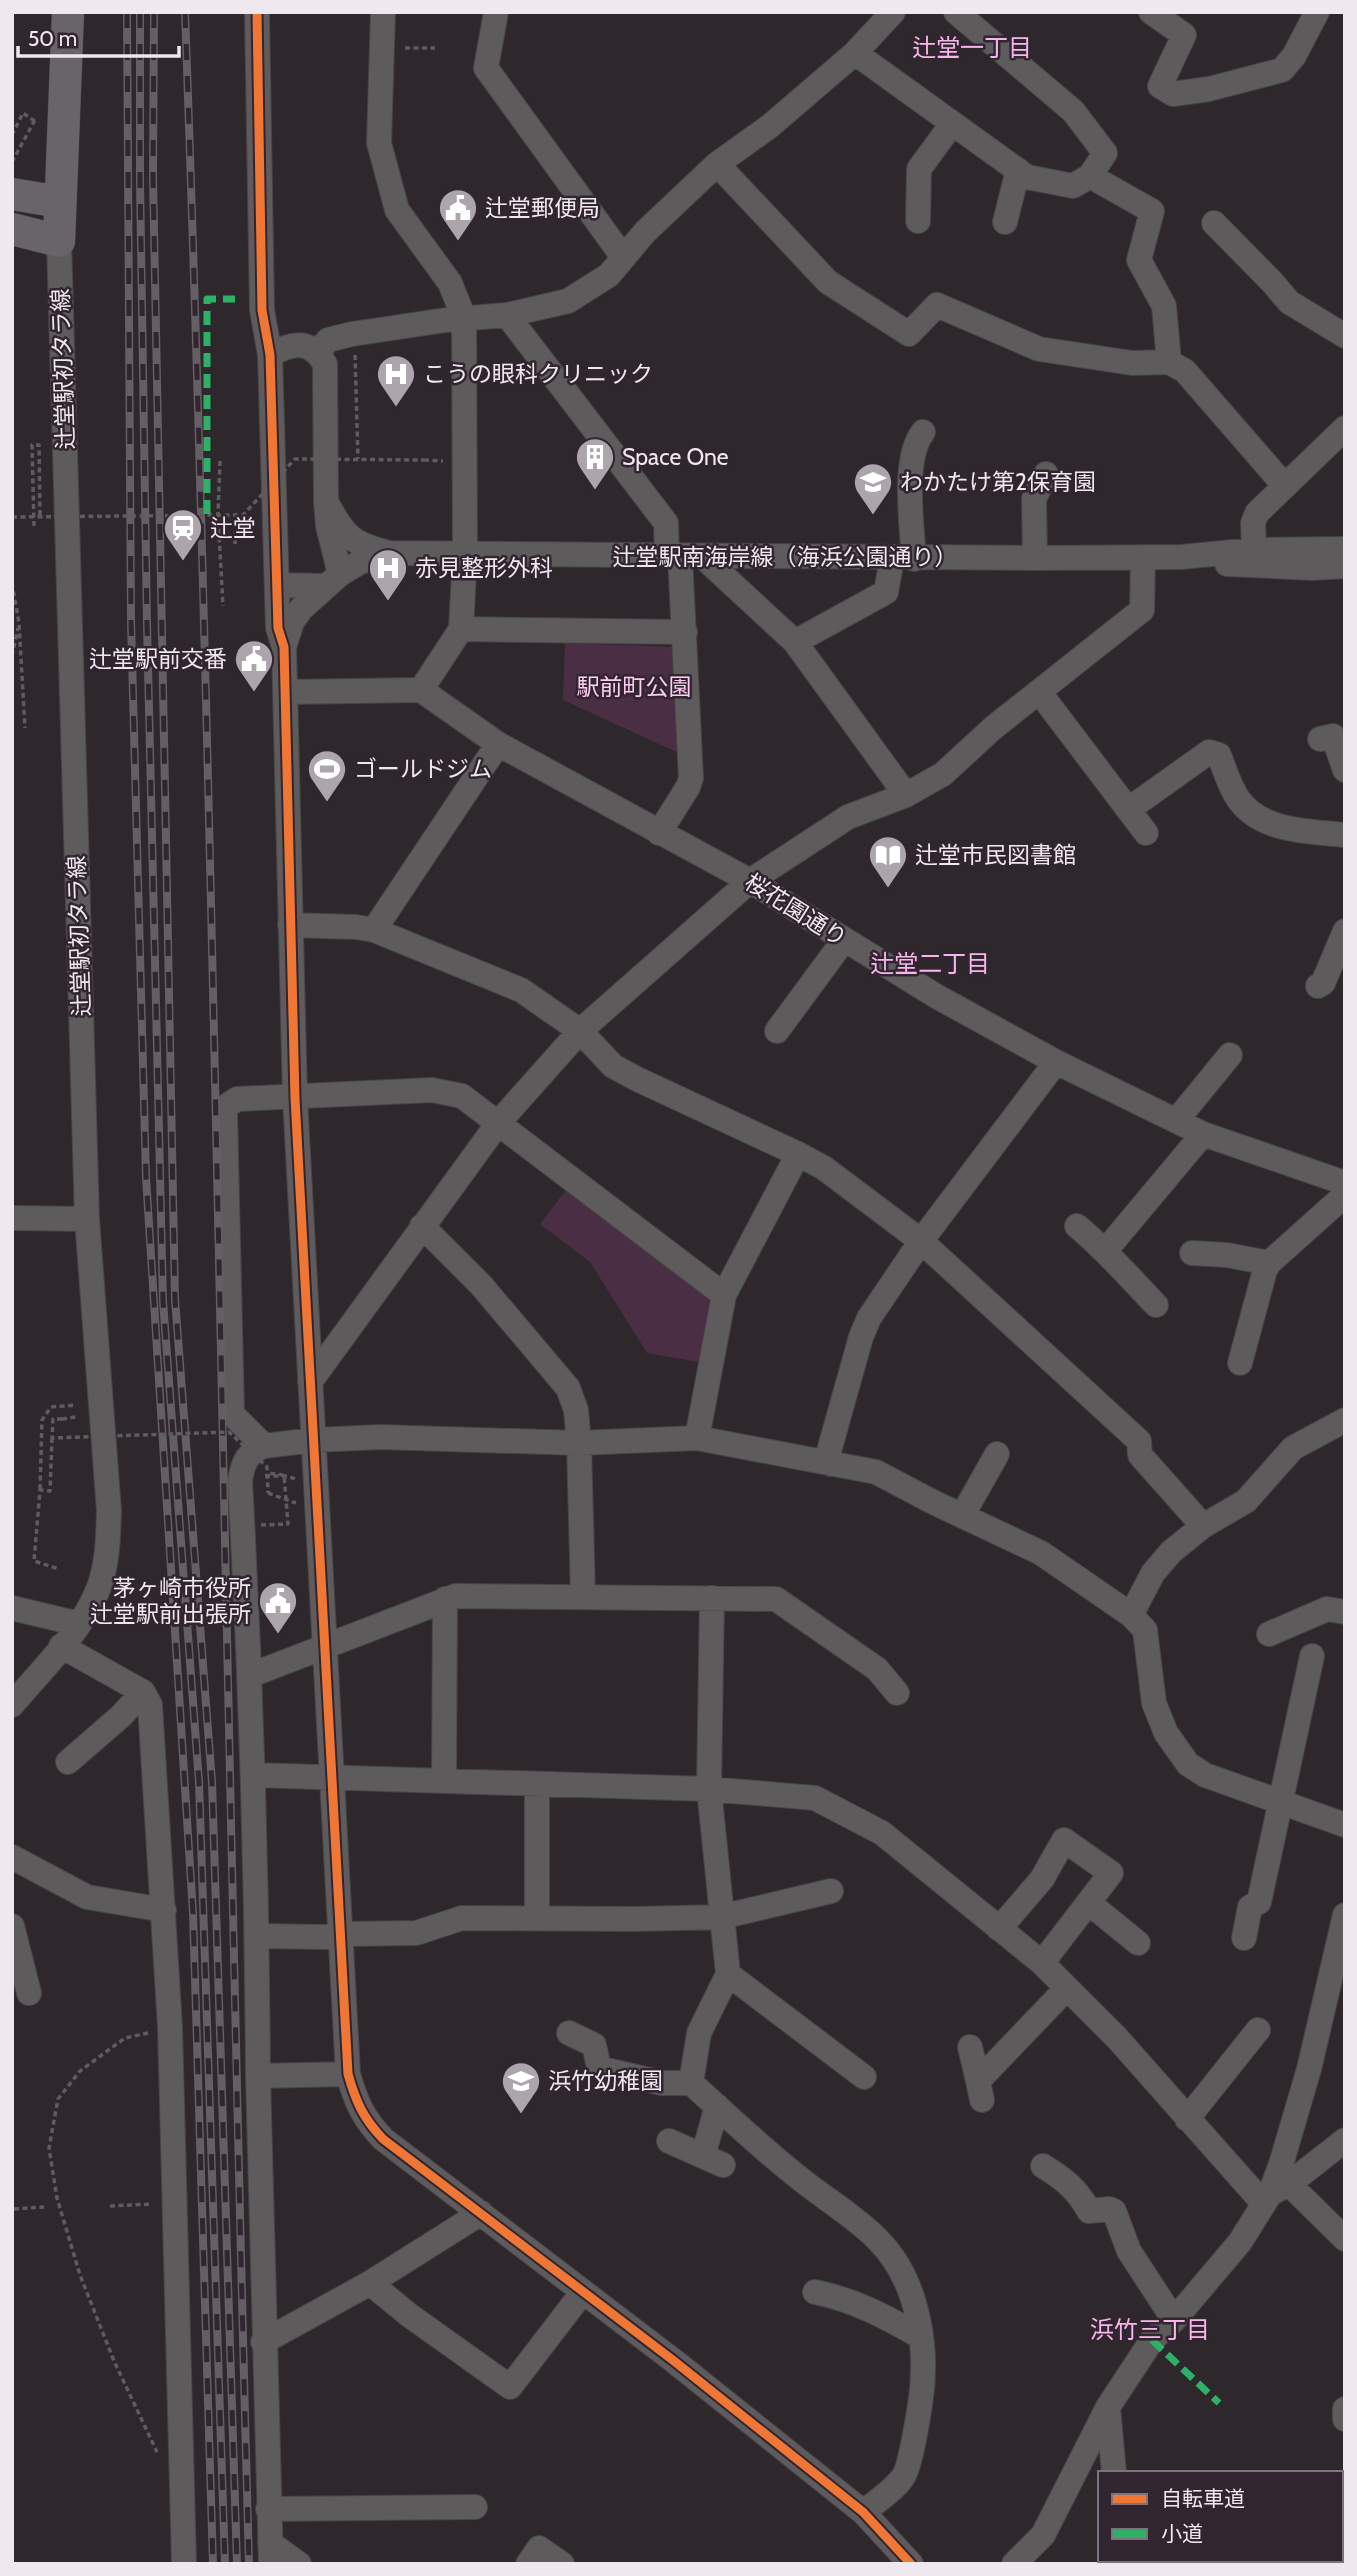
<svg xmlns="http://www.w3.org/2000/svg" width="1357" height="2576" font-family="Cabin,'Noto Sans JP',sans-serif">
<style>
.green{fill:#492e44}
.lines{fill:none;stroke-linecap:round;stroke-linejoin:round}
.minor-casing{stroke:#484447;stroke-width:26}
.major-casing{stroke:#484447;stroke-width:33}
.path{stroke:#5e5c5e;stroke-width:3.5;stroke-dasharray:5 3.5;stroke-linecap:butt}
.minor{stroke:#5e5b5d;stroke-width:24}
.major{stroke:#686468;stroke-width:32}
.rail-casing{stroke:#635f63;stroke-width:8}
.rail{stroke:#31252f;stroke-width:5;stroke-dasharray:16;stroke-linecap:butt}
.path-bridge{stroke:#5e5c5e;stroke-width:3.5;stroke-dasharray:5 3.5;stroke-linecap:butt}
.quiet{stroke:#2db169;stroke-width:7;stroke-dasharray:14 7;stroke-linecap:butt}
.cycleway-casing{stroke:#31252f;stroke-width:13}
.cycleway{stroke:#f07635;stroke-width:9}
.labels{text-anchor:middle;stroke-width:5;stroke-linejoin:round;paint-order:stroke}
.poi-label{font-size:23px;fill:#f0e8ef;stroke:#31252f;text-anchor:start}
.street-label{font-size:23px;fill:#f0e8ef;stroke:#31252f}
.park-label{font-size:23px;fill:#fcccf3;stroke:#31252f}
.neighbourhood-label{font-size:24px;fill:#f6b6eb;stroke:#31252f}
</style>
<rect width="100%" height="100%" fill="#2e282d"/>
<path class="green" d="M565 643 676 647 681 754 563 700Z
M569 1186 715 1298 704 1363 647 1353 590 1262 540 1224Z"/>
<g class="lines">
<g class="minor-casing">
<path id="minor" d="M257 12 262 310 270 355 278 628 284 647 295 1098 348 2074C356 2102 363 2118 383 2139L674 2361 863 2512 911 2564
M383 12 379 143 397 210 450 283 464 318 465 554 461 629 421 690
M496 12 486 68 623 257
M1151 12 1184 35 1160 86 1173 94 1209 89 1282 70 1294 56 1317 12
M855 53 1027 177 1073 186 1090 176 1105 153 1073 111 956 12
M717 164 828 282 909 334 937 305 1039 349 1132 363 1169 362 1185 371 1284 485
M1090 176 1152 211 1139 260 1164 306 1169 362
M918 221 919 169 952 124
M1005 222 1018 170
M1214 223 1273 283 1289 302 1345 336
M507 315 666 523 667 556
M318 352 328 340 352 334 446 320 507 315 568 301 609 275 645 232 717 164 770 126 855 53 893 12
M270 355C292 342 311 339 325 364L326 502 328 526 340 574
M326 502C346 537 350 543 389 553L1035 558 1181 557 1254 550 1345 549
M1254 550 1253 523 1257 513 1345 428
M702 556 795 642 906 795
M1035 558 1034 499 1046 474
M914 559C912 526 902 459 923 432
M1227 564 1313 568 1345 566
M277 585 327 586
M461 629 685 632
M795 642 886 592 892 559
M284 647 292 622 301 609 340 574 360 562 389 553
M285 692 421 690 498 744 750 881 936 996 1056 1062 1203 1134 1345 1183
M1040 693 1146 833
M1320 739 1333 736 1345 770
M1129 809 1209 752 1219 755C1225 770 1230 788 1239 800 1262 832 1309 831 1345 835
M659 833 688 787 691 778 680 556
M290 925 356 927 374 930 521 990 580 1031 613 1066 637 1079 798 1154 824 1168 921 1241 1139 1441 1140 1455 1203 1526
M374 930 498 744
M1318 986 1323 983 1345 931
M777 1031 844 940
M1176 1121 1230 1055
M12 1218 87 1219
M422 1226 481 1285 568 1388 576 1410 579 1443 583 1597
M1077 1226C1106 1250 1130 1278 1156 1305
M1106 1250 1203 1134
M1192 1253 1227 1255 1269 1263
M724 1295 462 1096 432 1090 237 1099 228 1105 225 1112 232 1414 264 1446 314 1440 380 1437 579 1443 697 1438 876 1472 933 1502 1041 1553 1131 1615 1145 1630 1154 1703 1166 1733 1188 1764 1205 1775 1345 1825
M1240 1363 1265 1270 1269 1263 1345 1195
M310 1382 499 1122 580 1031 750 881 848 817 906 795 943 774 993 728 1142 610 1143 558
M697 1438 724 1295 798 1154
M831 1464 829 1451 861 1337 869 1318 921 1241 1056 1062
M962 1516 997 1454
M712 1598 709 1789 728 1974 699 2033 691 2083C728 2116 764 2151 803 2181 828 2201 856 2217 878 2240 919 2281 929 2350 920 2405 918 2418 910 2468 903 2477 894 2490 876 2502 863 2512
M12 1608 79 1624
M1131 1615 1153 1573 1171 1552 1203 1526 1246 1501 1293 1448 1345 1420
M1269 1634 1327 1609 1345 1612
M61 1646 143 1692 150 1705 170 2027 184 2564
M251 1675 456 1596 776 1599 877 1669 897 1693
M12 1705C42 1669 82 1632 99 1587 108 1562 108 1537 109 1511L87 1219 59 241
M68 1762 121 1716 143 1692
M253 1775 709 1789 815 1798 882 1833 1042 1963 1117 2038 1263 2203
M444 1781 445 1599
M12 1857 87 1897 164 1910
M1089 1903 1138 1943
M537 1918V1784
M12 1926 29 1993
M999 1929 1042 1879 1064 1840 1111 1873 1042 1963
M257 1936 326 1937 342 1934 416 1933 462 1918 635 1919 721 1917 831 1891
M1244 1938 1250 1907 1259 1902 1312 1656
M728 1974 864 2077
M569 2033 594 2045 598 2063 602 2069 662 2083H691
M970 2047 978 2081
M258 2076C257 1877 251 1679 240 1481 243 1462 247 1453 264 1446
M982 2100 978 2081 1067 1988
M1187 2119 1258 2030
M669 2141 723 2165
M703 2156 717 2106
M1043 2166C1064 2179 1077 2189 1089 2211L1109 2209 1114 2211 1129 2251 1174 2320
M1289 2184 1345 2239
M1270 2194 1289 2184 1345 2140
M370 2283 409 2315 510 2387 582 2293
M815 2292C855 2300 886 2317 921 2337
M263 2342 370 2283 481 2213
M1108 2407 1114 2473
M1345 2409V2419
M268 2509 475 2507
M1341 2529 1345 2526
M270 2543 299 2564
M271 2564 258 2076 348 2074
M528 2564 539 2548 562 2564
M1014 2564 1043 2535 1108 2407 1152 2340 1174 2320 1240 2242 1270 2194 1282 2161 1309 2069 1345 1915
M1115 2564V2560
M1300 2564 1305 2560"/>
</g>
<g class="major-casing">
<path id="major" d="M12 194 60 202
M12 229 59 241 68 12"/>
</g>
<path class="path" d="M405 48H435
M12 135 23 113 36 122
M12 162 36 118
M355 355 358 459
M424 460 443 461
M220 461 218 514 223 606
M180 515V531
M34 526 32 445H39L40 516
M235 544 236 515
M12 583 19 623 25 728
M12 656 18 628
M62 1419 76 1417
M52 1438 50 1491 40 1490 34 1561 59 1569
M265 1476H287L295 1479
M40 1489 42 1420 51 1407 76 1405
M268 1493 296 1503
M148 2033 125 2038 80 2071 58 2099 49 2148 57 2198 80 2275 114 2361 157 2452
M110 2206 152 2204
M14 2209 44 2207"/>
<use href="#minor" class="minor"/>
<use href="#major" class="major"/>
<g class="rail-casing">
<path id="rail" d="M127 12 131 621 146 1177 193 1913 213 2564
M140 12V181L147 624 163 1301 199 1782 225 2564
M154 12 153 177 175 1299 212 1782 237 2564
M185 12C216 863 225 1713 249 2564"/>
</g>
<use href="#rail" class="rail"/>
<path class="path-bridge" d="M12 517 243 515 295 459 424 460
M62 1419H53L52 1438 229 1432 267 1467 268 1493
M261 1525 288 1524 284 1475 267 1473"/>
<path class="quiet" d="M207 514V299H235
M1152 2340 1219 2403"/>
<g class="cycleway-casing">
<path id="cycleway" d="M257 12 262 310 270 355 278 628 284 647 295 1098 348 2074C356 2102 363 2118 383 2139L674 2361 863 2512 911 2564"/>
</g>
<use href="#cycleway" class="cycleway"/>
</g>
<defs>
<g id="civic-pin" transform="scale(2.0125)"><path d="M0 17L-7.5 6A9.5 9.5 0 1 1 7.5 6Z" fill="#aca5ab" stroke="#31252f"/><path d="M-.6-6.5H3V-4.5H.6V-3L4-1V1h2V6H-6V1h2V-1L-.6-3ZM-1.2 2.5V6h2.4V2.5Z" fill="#fff"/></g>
<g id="hospital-pin" transform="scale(2.0125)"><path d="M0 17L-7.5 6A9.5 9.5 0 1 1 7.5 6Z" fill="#aca5ab" stroke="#31252f"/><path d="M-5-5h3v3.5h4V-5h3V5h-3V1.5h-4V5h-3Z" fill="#fff"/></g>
<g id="building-pin" transform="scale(2.0125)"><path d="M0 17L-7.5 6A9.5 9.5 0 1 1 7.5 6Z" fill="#aca5ab" stroke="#31252f"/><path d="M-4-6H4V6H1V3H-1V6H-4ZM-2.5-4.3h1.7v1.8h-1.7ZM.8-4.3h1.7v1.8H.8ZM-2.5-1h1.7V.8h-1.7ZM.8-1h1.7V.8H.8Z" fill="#fff"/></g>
<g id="school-pin" transform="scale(2.0125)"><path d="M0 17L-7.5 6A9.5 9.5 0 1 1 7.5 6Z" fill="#aca5ab" stroke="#31252f"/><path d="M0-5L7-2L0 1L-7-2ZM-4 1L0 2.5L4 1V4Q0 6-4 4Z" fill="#fff"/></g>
<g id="station-pin" transform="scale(2.0125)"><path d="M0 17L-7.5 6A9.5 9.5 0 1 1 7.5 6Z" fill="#aca5ab" stroke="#31252f"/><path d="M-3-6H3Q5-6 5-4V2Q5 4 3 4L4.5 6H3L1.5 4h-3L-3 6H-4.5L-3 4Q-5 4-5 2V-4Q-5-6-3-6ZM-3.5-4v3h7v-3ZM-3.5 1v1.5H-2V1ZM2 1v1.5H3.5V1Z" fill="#fff"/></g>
<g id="stadium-pin" transform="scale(2.0125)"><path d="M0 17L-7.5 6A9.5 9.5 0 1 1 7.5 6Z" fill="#aca5ab" stroke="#31252f"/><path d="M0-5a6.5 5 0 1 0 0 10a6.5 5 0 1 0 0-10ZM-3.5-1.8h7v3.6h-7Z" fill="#fff"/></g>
<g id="library-pin" transform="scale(2.0125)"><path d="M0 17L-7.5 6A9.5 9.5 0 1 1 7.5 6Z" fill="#aca5ab" stroke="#31252f"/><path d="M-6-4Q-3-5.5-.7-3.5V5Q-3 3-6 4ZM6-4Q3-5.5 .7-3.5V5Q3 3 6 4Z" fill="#fff"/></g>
</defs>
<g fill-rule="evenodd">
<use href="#civic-pin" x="458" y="208"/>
<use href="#hospital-pin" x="396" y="374"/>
<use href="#building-pin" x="595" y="457"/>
<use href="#school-pin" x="873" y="482"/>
<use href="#station-pin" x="183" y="528"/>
<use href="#hospital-pin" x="388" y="568"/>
<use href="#civic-pin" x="254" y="659"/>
<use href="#stadium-pin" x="327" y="769"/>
<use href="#library-pin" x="888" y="855"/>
<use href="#civic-pin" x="278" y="1601"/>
<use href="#school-pin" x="521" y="2081"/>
</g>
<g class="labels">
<g class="poi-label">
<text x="485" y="216">辻堂郵便局</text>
<text x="423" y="382">こうの眼科クリニック</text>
<text x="622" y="465">Space One</text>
<text x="900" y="490">わかたけ第2保育園</text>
<text x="210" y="536">辻堂</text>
<text x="415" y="576">赤見整形外科</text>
<text x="227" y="667" text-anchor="end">辻堂駅前交番</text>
<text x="354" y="777">ゴールドジム</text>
<text x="915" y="863">辻堂市民図書館</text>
<text x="251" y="1596" text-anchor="end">茅ヶ崎市役所<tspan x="251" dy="26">辻堂駅前出張所</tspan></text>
<text x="548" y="2089">浜竹幼稚園</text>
</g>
<g class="street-label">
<text transform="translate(63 369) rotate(-92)" y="8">辻堂駅初タラ線</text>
<text x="785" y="565">辻堂駅南海岸線（海浜公園通り）</text>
<text transform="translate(796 910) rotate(32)" y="8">桜花園通り</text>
<text transform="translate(79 936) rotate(-92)" y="8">辻堂駅初タラ線</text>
</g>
<g class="park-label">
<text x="634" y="695">駅前町公園</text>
</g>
<g class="neighbourhood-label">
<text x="972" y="56">辻堂一丁目</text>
<text x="930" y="972">辻堂二丁目</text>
<text x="1150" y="2338">浜竹三丁目</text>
</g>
</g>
<rect width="1357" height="2576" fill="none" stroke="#f0e8ef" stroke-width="28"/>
<rect x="1098" y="2471" width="245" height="91" fill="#31252f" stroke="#7d737c" stroke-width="2"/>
<rect x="1112" y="2494" width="35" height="10" fill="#f07635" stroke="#7d737c" stroke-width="2"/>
<text x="1161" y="2506" font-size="21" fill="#f0e8ef">自転車道</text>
<rect x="1112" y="2529" width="35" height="10" fill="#2db169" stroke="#7d737c" stroke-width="2"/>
<text x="1161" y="2541" font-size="21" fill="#f0e8ef">小道</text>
<path d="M18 46v10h161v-10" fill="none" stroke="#f0e8ef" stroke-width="3.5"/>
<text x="28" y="46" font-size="21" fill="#f0e8ef" stroke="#31252f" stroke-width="5" paint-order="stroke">50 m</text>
</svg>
